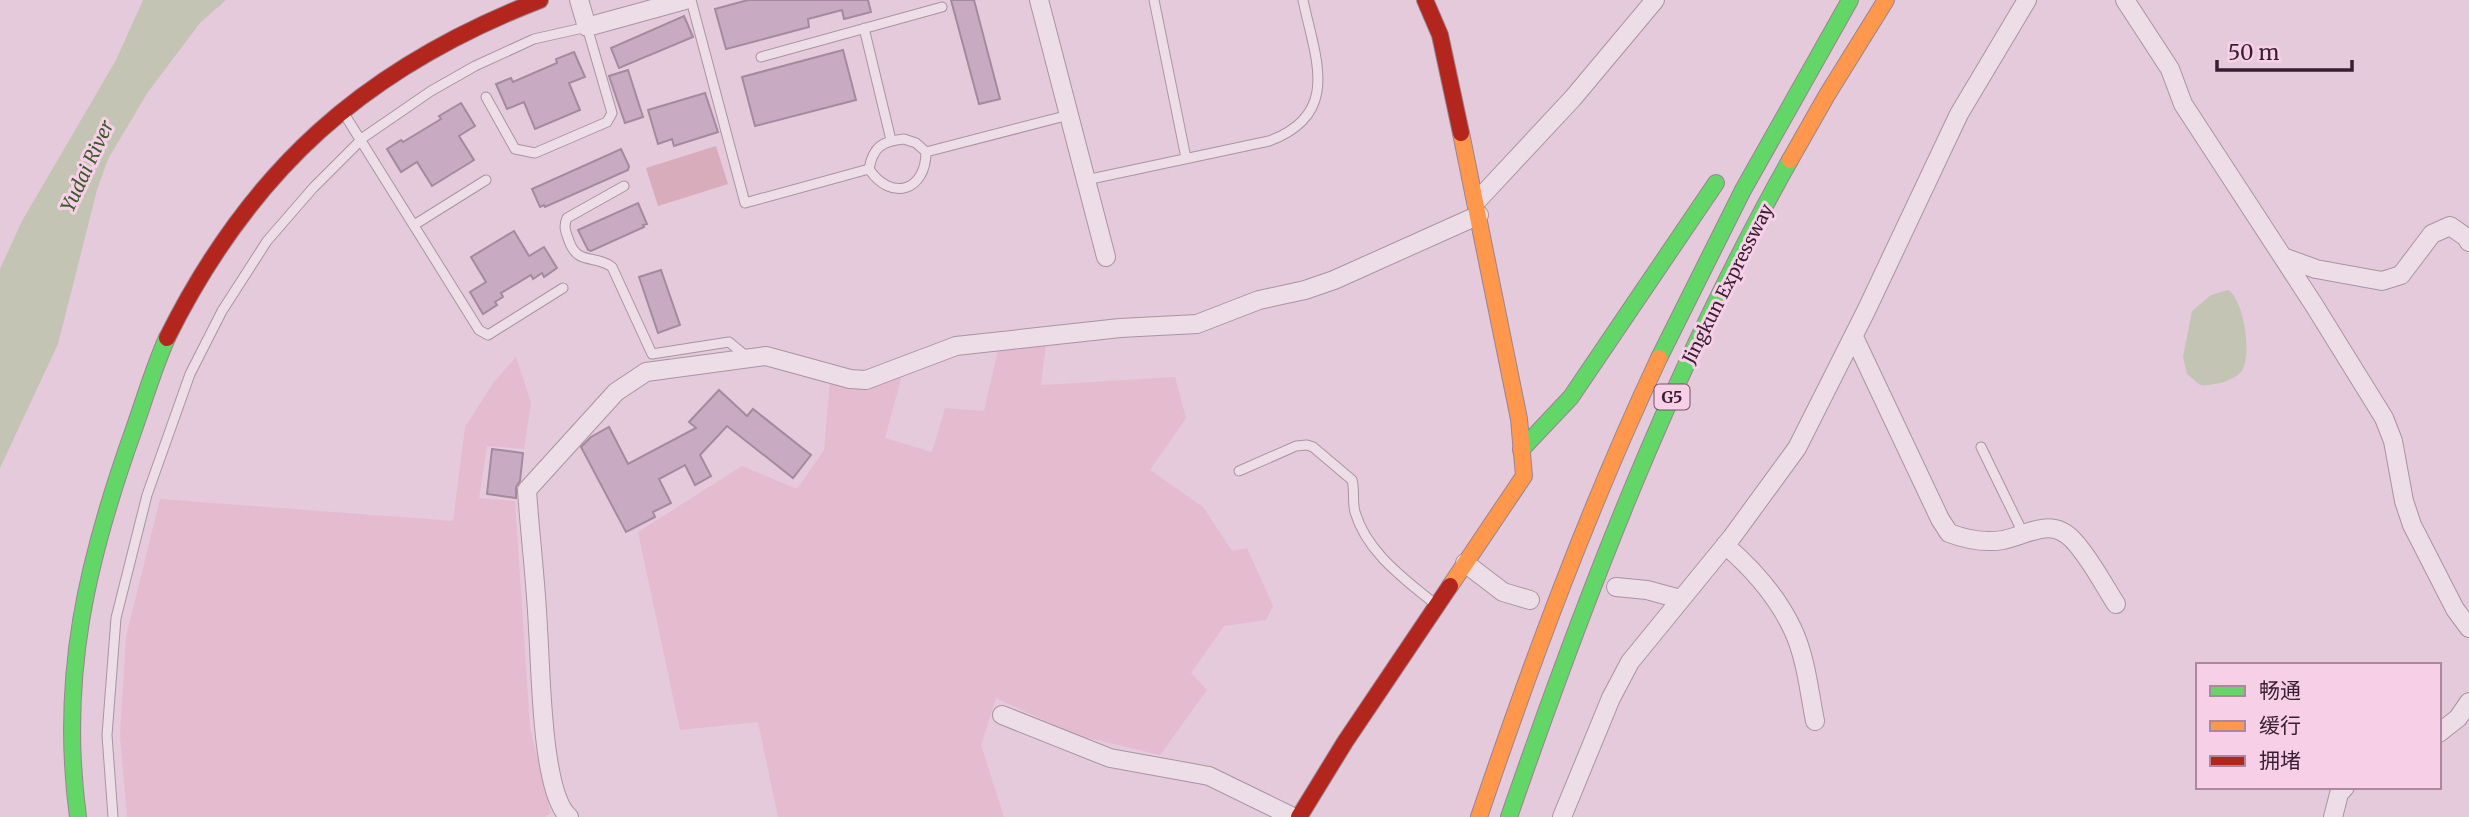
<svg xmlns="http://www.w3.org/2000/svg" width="2469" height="817" font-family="Merriweather,'Noto Sans SC',serif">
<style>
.farmland{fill:#e5bbd0}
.green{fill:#d8acba}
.water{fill:#c4c4b4}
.building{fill:#c8abc2;stroke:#a48a9f;stroke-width:2}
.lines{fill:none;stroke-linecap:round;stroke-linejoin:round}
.lane-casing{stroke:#a994a3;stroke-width:11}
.street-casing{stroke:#a994a3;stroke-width:20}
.fast-casing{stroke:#998492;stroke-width:18}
.slow-casing{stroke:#998492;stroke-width:18}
.jam-casing{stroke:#998492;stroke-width:18}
.lane{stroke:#ecdde6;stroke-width:9}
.street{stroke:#ecdde6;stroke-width:18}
.fast{stroke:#63d668;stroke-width:16}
.slow{stroke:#ff974d;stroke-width:16}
.jam{stroke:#b3261e;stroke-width:16}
.labels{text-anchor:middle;stroke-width:6;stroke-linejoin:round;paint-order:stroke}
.shield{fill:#f7d0e7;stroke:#71536a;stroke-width:2}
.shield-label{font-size:16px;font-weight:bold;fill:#381d34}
.street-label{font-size:18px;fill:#381d34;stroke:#f7d0e7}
.water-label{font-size:19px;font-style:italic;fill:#3c592b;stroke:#f7d0e7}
</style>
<rect width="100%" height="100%" fill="#e4cada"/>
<path class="farmland" d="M1046 343 1041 385 1175 377 1186 418 1150 470 1203 507 1232 551 1247 548 1273 606 1266 620 1224 626 1191 673 1207 690 1160 755 1076 735 996 698 981 745 1004 817H778L758 722 680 730 638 532 742 466 797 489 824 450 830 380 902 375 885 438 932 452 945 408 984 411 999 346Z
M516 357 531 403 524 449 487 446 479 498 515 501 530 728 551 813 545 817H127L120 735 126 637 160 499 453 521 465 427 494 382Z"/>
<path class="green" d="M716 146 728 184 658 206 646 168Z"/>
<path class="water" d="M143 0H226L200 23 148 92 108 159 97 190 58 344 0 468V269L22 221 116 60Z
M2228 290C2244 299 2253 358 2241 372 2232 382 2212 386 2200 385L2187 374 2183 357 2192 311 2211 295Z"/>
<path class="building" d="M748 0H868L871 12 844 19 842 10 808 19 809 27 726 49 715 9Z
M951 0H974L1000 99 979 104Z
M684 16 693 37 619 68 611 48Z
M843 50 856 100 755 126 742 77Z
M574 52 585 77 569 83 580 110 535 129 524 102 507 109 496 84 511 78 513 82 557 63 556 59Z
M628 70 643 117 625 123 609 76Z
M705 93 718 132 674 146 672 139 658 144 648 110Z
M461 103 475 126 459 136 474 160 432 186 417 162 401 172 387 149 401 140 403 142 441 119 439 116Z
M621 149 629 166 628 170 545 207 544 205 540 207 532 189Z
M638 203 647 224 643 225 644 227 591 251 588 250 578 230Z
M514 231 529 256 544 247 557 268 544 277 542 273 533 279 531 275 501 293 503 297 495 302 497 305 483 314 470 292 486 282 471 257Z
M661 270 680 325 658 333 639 277Z
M719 390 747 416 753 409 811 455 793 478 727 426 700 455 711 476 695 485 685 465 659 479 671 503 653 512 655 517 626 532 581 447 591 437 609 427 628 464 696 428 689 422Z
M492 449 523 453 520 481 516 487V498L487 494Z"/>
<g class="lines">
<g class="lane-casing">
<path id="lane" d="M691 0 745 203 869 169
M1154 0 1186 158
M864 28 891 140
M761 57 942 7
M343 112 479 330 488 335 563 288
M904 139 916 143 926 152C926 191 891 202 869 169 873 147 882 141 904 139Z
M926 152 1069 115
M1086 180 1269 141C1342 114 1315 58 1303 0
M624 186 567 218C563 227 566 232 569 241 578 266 595 254 612 267L652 354 729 342 747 357
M414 225 486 180
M1981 447 2023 533
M1239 471 1296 446 1307 445 1313 447 1352 480C1355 490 1352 501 1355 512 1367 553 1405 579 1436 605
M113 817 107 735 116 618 147 495 190 374 222 311 267 241 313 188 364 137 431 91 475 66 534 39 587 27 612 113 607 122 535 153 515 149 486 97"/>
</g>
<g class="street-casing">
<path id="street" d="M579 0 587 27 685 0
M1039 0 1106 257
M2125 0 2170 69 2183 104 2314 305 2384 418 2393 441 2404 501 2412 525 2455 609 2469 628
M1476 202 1573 98 1655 0
M2283 257 2316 269 2382 281 2401 275 2432 234 2450 226 2466 237 2469 242
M1854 337 1940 519 1949 533C1965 539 1985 543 2003 540 2028 535 2051 516 2073 540 2090 558 2103 584 2116 604
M1725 545C1752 568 1778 598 1793 630 1806 658 1809 691 1815 721
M1465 563 1503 592 1530 600
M1616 587 1647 590 1680 599
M1002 715 1110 758 1209 776 1293 817
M2439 733 2458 718 2469 702
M569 817C541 793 541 667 538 629 536 582 530 536 527 490L616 392 646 372 766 356 850 379 866 380 956 346 1120 328 1197 324 1259 300 1305 290 1334 280 1479 215
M1562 817 1611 698 1630 662 1732 537 1797 448 1866 311 1959 114 2027 0
M2333 817 2339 794 2345 787"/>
</g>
<g class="fast-casing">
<path id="fast" d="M1659 358 1743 190 1850 0
M1521 450 1571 397 1716 183
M78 817C59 677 87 560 134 429 145 398 154 367 167 338
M1509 817C1587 592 1673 368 1790 160"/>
</g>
<g class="slow-casing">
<path id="slow" d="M1790 160 1827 95 1886 0
M1450 586 1524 476 1519 419 1461 133
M1479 817C1532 661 1589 507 1659 358"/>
</g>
<g class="jam-casing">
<path id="jam" d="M1425 0 1440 35 1461 133
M167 338C251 169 365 68 540 0
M1299 817 1345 742 1450 586"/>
</g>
<use href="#lane" class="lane"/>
<use href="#street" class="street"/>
<use href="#fast" class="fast"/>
<use href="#slow" class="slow"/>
<use href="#jam" class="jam"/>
</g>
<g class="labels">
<rect class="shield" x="1654.5" y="384.5" width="35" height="25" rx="5"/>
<g class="shield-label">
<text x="1672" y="403">G5</text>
</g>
<g class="street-label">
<text transform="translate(1728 284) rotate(-63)" y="6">Jingkun Expressway</text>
</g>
<g class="water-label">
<text transform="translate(87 166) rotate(-65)" y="7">Yudai River</text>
</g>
</g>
<rect x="2196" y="663" width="245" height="126" fill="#f7d0e7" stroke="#ab889f" stroke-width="2"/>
<rect x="2210" y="686" width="35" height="10" fill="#63d668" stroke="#ab889f" stroke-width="2"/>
<text x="2259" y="698" font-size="21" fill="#381d34">畅通</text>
<rect x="2210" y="721" width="35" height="10" fill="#ff974d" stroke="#ab889f" stroke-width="2"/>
<text x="2259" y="733" font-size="21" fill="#381d34">缓行</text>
<rect x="2210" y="756" width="35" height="10" fill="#b3261e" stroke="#ab889f" stroke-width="2"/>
<text x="2259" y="768" font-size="21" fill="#381d34">拥堵</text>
<path d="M2217 60v10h135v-10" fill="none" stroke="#381d34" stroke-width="3.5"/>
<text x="2228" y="60" font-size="21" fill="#381d34" stroke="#f7d0e7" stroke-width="5" paint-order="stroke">50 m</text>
</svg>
